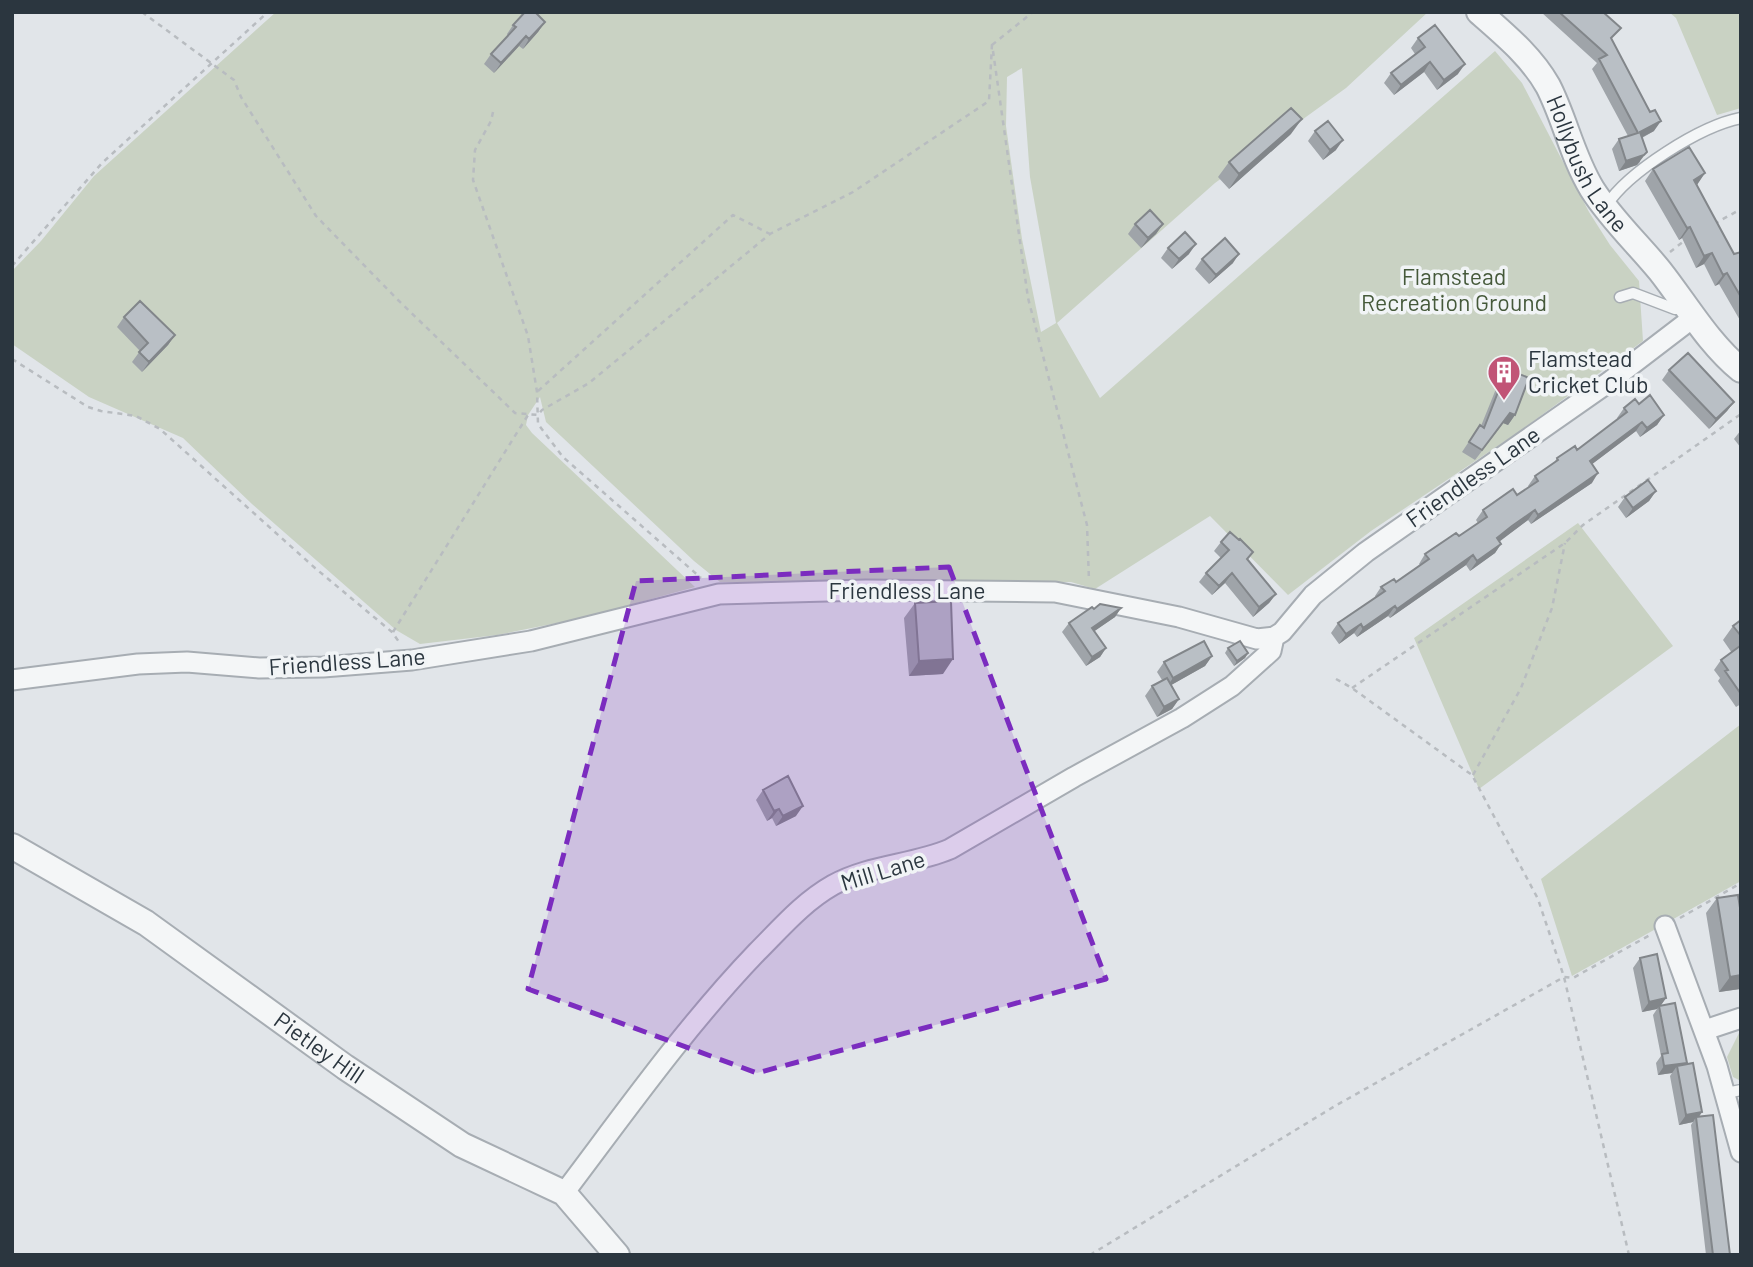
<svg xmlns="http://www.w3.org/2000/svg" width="1753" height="1267" font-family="Barlow,sans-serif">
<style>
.green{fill:#c9d2c3;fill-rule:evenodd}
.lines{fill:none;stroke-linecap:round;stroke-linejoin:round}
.service-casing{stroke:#a7adb3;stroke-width:13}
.minor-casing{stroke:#a7adb3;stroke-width:23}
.tertiary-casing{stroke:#a7adb3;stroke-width:28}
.path{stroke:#b8bcc0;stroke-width:2.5;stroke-dasharray:5 5;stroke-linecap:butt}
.service{stroke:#f4f6f7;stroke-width:10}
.minor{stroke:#f4f6f7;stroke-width:19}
.tertiary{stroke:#f4f6f7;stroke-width:24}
.wall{fill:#9fa4a9}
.shaded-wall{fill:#82868a}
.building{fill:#b9bfc5;stroke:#82868a;stroke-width:2}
.marked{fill:#7b2cbf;fill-opacity:0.2;stroke:#7b2cbf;stroke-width:5;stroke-dasharray:14 9;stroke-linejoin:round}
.labels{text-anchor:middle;stroke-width:7;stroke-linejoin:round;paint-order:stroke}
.street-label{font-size:23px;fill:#2b363f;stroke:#f1f4f6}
.park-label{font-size:23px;fill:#45593a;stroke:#f1f4f6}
.poi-label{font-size:23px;fill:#2b363f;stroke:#f1f4f6;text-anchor:start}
</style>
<rect width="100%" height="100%" fill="#e1e5e9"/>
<path class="green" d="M276 12H1428L1346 88 1215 183 1057 323 1100 398 1495 51 1522 83 1589 212 1610 245 1639 281 1643 341 1520 431 1371 531 1288 595 1210 516 1095 589 1071 582H720L694 561 546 422 540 397 528 415 526 425 532 433 695 587 582 618 497 635 420 644 396 630 252 504 183 438 89 397 12 344V271L41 241 94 176ZM1022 68 1030 177 1056 323 1041 332 1022 239 1006 126 1007 77Z
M1669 12H1741V108L1717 115 1676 18Z
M1578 523 1673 646 1479 789 1414 638Z
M1741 724V881L1572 976 1541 879Z
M1741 1029V1081L1733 1077 1727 1057Z"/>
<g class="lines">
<defs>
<path id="service" d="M1606 206C1628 172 1700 126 1741 118
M1620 297 1633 293 1675 309H1682
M1726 1093 1741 1090"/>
<path id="minor" d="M12 680 138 664 187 662 259 668 323 667 412 660 531 641 719 594 866 590 1055 592 1179 617 1257 639 1274 637 1282 632 1313 595 1366 552 1609 382 1694 317
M1665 926 1717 1066 1741 1152
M1705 1030 1741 1018
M564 1193C626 1111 686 1026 757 952 781 928 803 902 833 885 869 865 912 865 950 849L1074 777 1182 718 1232 686 1271 651 1274 637"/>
<g id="tertiary">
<path id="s1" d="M1479 12C1505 35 1531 56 1548 86 1565 119 1572 156 1592 189 1611 219 1638 244 1660 271 1686 304 1708 343 1741 370"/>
<path id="s2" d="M12 846 146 923 345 1067 462 1145 564 1193 617 1255"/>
</g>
</defs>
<use href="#service" class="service-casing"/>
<use href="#minor" class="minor-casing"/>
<use href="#tertiary" class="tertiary-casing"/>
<path class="path" d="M142 12 234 80 241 97 316 216 398 300 515 413 538 415 542 410 589 383 770 234 853 192 989 101 992 44
M992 45 1033 12
M993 51 1028 298 1087 525 1089 581
M493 112 491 121 475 150 473 180 528 336 537 392 538 424 563 457 701 578
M1714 224 1741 209
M1670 252 1684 241
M12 266 102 163 268 12
M12 359 88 407 101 411 136 416 160 429 315 568 392 632 399 642
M538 391 733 215 770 234
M393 632 528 415
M1336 679 1352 688 1472 775 1538 899 1564 977 1629 1255
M1352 688 1565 543 1583 525 1741 414
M1473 775 1521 688 1552 608 1565 543
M1680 918 1741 883
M1090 1255 1335 1106 1564 977 1573 978 1650 935"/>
<use href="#service" class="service"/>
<use href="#minor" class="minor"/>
<use href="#tertiary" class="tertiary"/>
</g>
<path class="wall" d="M1541 12H1603L1612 40 1654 131 1642 138 1640 162 1637 165 1619 171 1612 149 1619 139 1628 136 1592 69 1597 63Z
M545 22 538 32 523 49 519 46 494 73 484 64 491 54 508 36 507 34 513 25Z
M1418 38 1458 74 1437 90 1424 72 1394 95 1384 83 1391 73 1415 54 1411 48Z
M1315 131 1336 150 1323 160 1308 141Z
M1291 134 1229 189 1218 177 1229 162Z
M1653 169 1705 173 1696 185 1734 254 1741 252V322L1719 284 1715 286 1704 264 1696 268 1682 238 1679 240 1645 181Z
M1135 224H1163L1156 234 1141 248 1128 234Z
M1168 248 1189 254 1172 269 1161 258Z
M1202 259 1233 263 1209 284 1195 269Z
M124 317 175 335 168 345 142 372 132 362 140 351 117 327Z
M1507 369 1515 415 1508 425 1503 423 1475 460 1462 452 1480 425 1481 426 1500 379Z
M1669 370 1734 402 1727 411 1709 429 1662 380Z
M1639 404 1664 415 1657 425 1640 437 1636 431 1592 464V483L1531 524 1528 520 1506 536 1499 541 1501 544 1495 553 1470 571 1466 565 1390 618 1388 616 1357 637 1354 633 1339 644 1331 633 1338 623 1376 598 1375 596 1381 587 1396 582 1420 565 1419 564 1425 554 1459 536 1478 523 1476 520 1483 510 1517 495 1529 487 1528 486 1535 476 1554 463 1557 458 1577 450 1618 419 1617 418 1624 408Z
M1741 430V448L1734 439Z
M1656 491 1649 501 1626 518 1618 507 1625 497Z
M1221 542 1248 560 1276 594 1269 603 1253 617 1225 583 1212 595 1199 582 1206 573 1221 558 1214 551Z
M915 603 943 674 909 676 904 618Z
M1121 608 1115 617 1094 631 1106 648 1100 657 1086 666 1062 632 1069 623 1094 609Z
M1741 620V704L1736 707 1718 681 1720 678 1714 670 1721 660 1732 653 1723 640 1733 626Z
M1228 648 1248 653 1245 658 1234 666 1225 653Z
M1212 656 1205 666 1171 685 1179 699 1172 709 1157 717 1145 696 1152 686 1162 680 1157 672 1164 662Z
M763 790 796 816 776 826 772 818 767 821 756 800Z
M1717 898 1740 989 1719 992 1706 913Z
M1640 958 1666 998 1661 1005 1685 1065 1699 1117 1730 1255H1706L1691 1125 1693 1122 1679 1125 1670 1076 1672 1073 1658 1075 1656 1063 1661 1056 1653 1015 1657 1009 1642 1012 1633 968Z"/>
<path class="shaded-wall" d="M545 22 538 32 523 49 529 39Z
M526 36 519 46 494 73 501 63Z
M1430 62 1424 72 1394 95 1401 85Z
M1465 64 1458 74 1437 90 1444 80Z
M1302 119 1291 134 1229 189 1239 174Z
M1661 121 1654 131 1633 142 1640 132Z
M1343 140 1336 150 1323 160 1330 150Z
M1647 152 1637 165 1619 171 1626 161Z
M1705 173 1697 185 1686 192 1694 180Z
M1163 224 1156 234 1141 248 1148 238Z
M1690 227 1682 238 1679 240 1687 228Z
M1196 244 1189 254 1172 269 1179 259Z
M1712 253 1704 264 1696 268 1704 256Z
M1239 254 1233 263 1209 284 1216 275Z
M1727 273 1719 284 1715 286 1723 275Z
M175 335 168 345 142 372 149 362Z
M1734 402 1727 411 1709 429 1716 419Z
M1510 413 1515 415 1508 425 1503 423 1475 460Z
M1664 415 1657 425 1640 437 1647 428Z
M1642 422 1636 431 1583 471 1590 461Z
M1598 473 1592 483 1531 524 1538 515Z
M1656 491 1649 501 1626 518 1633 508Z
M1535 510 1528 520 1491 548 1497 538Z
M1501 544 1495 553 1470 571 1477 561Z
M1473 555 1466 565 1390 618 1397 609Z
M1232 573 1225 583 1212 595 1219 586Z
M1276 594 1269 603 1253 617 1259 607Z
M1395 606 1388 616 1357 637 1363 628Z
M1121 608 1115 617 1086 637 1092 628Z
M1361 624 1354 633 1339 644 1346 634Z
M1106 648 1100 657 1086 666 1092 657Z
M1248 653 1245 658 1234 666 1237 661Z
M1212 656 1205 666 1166 688 1173 678Z
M953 659 943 674 909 676 919 661Z
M1179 699 1172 709 1157 717 1164 707Z
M803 806 796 816 776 826 783 816Z
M779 809 772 818 767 821 774 811Z
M1741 975 1740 989 1719 992 1730 977Z
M1666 998 1659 1008V1006L1657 1009 1642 1012 1649 1002Z
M1687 1063 1680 1072 1677 1066 1672 1073 1658 1075 1664 1066Z
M1702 1112 1697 1120 1696 1117 1693 1122 1679 1125 1686 1115Z"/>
<path class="building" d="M525 12H535L545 22 529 39 526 36 501 63 491 54 516 27 513 25Z
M1559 12H1603L1621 28 1611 38 1650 112 1655 110 1661 121 1640 132 1647 152 1644 155 1626 161 1619 139 1638 133 1599 59 1607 55Z
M1435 25 1465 64 1444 80 1430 62 1401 85 1391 73 1425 47 1418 38Z
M1291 108 1302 119 1239 174 1229 162Z
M1328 121 1343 140 1330 150 1315 131Z
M1689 147 1705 173 1694 180 1734 254 1741 252V297L1727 273 1723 275 1712 253 1704 256 1690 227 1687 228 1653 169Z
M1150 210 1163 224 1148 238 1135 224Z
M1185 232 1196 244 1179 259 1168 248Z
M1225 238 1239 254 1216 275 1202 259Z
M140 301 175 335 149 362 139 352 148 343 124 317Z
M1688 353 1734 402 1716 419 1669 370Z
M1507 369 1529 378 1515 415 1510 413 1482 450 1469 442 1480 425 1484 428Z
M1650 395 1664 415 1647 428 1642 422 1590 461 1598 473 1538 515 1535 510 1512 526 1497 538 1501 544 1477 561 1473 555 1397 609 1395 606 1363 628 1361 624 1346 634 1338 623 1385 591 1381 587 1394 579 1396 582 1429 559 1425 554 1456 533 1459 536 1487 517 1483 510 1513 489 1517 495 1538 481 1535 476 1558 460 1557 458 1575 446 1577 450 1627 412 1624 408 1635 399 1639 404Z
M1648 480 1656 491 1633 508 1625 497Z
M1230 532 1239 540 1240 539 1253 552 1247 559 1276 594 1259 607 1232 573 1219 586 1206 573 1229 550 1221 542Z
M951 601 953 659 919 661 915 603Z
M1100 604 1121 608 1092 628 1106 648 1092 657 1069 623 1092 607 1094 609Z
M1741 620V636L1733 626Z
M1204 641 1212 656 1173 678 1164 662Z
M1240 641 1248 653 1237 661 1228 648Z
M1740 646 1741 647V694L1725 671 1728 670 1721 660Z
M1167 678 1179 699 1164 707 1152 686Z
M788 776 803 806 783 816 779 809 774 811 763 790Z
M1738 895 1741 914V975L1730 977 1717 898Z
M1657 954 1666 998 1649 1002 1640 958Z
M1675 1003 1687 1063 1664 1066 1662 1054 1668 1053 1659 1006Z
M1693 1063 1702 1112 1686 1115 1677 1066Z
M1713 1115 1730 1255H1713L1696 1117Z"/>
<path class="marked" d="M949 567 1106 979 757 1073 528 989 636 581Z"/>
<defs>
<symbol id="building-pin" viewBox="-11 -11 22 30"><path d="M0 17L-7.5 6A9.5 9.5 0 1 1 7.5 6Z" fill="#c15476" stroke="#f1f4f6"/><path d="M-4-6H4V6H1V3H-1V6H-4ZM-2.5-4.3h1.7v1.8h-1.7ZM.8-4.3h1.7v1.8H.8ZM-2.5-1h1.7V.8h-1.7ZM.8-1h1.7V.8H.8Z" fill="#fff"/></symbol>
</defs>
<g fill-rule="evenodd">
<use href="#building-pin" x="1485" y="353" width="38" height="52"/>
</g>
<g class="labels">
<g class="street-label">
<text dy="8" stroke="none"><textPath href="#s1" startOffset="189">Hollybush Lane</textPath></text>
<text transform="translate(1473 477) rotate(-35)" y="8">Friendless Lane</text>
<text x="907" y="599">Friendless Lane</text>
<text transform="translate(347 662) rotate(-4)" y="8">Friendless Lane</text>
<text transform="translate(883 871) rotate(-17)" y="8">Mill Lane</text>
<text dy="8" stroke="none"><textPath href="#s2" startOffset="368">Pietley Hill</textPath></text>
</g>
<g class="park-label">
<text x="1454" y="285">Flamstead<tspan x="1454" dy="26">Recreation Ground</tspan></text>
</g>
<g class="poi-label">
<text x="1528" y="367">Flamstead<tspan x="1528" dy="26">Cricket Club</tspan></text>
</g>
</g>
<rect width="1753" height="1267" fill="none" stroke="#2b363f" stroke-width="28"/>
</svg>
